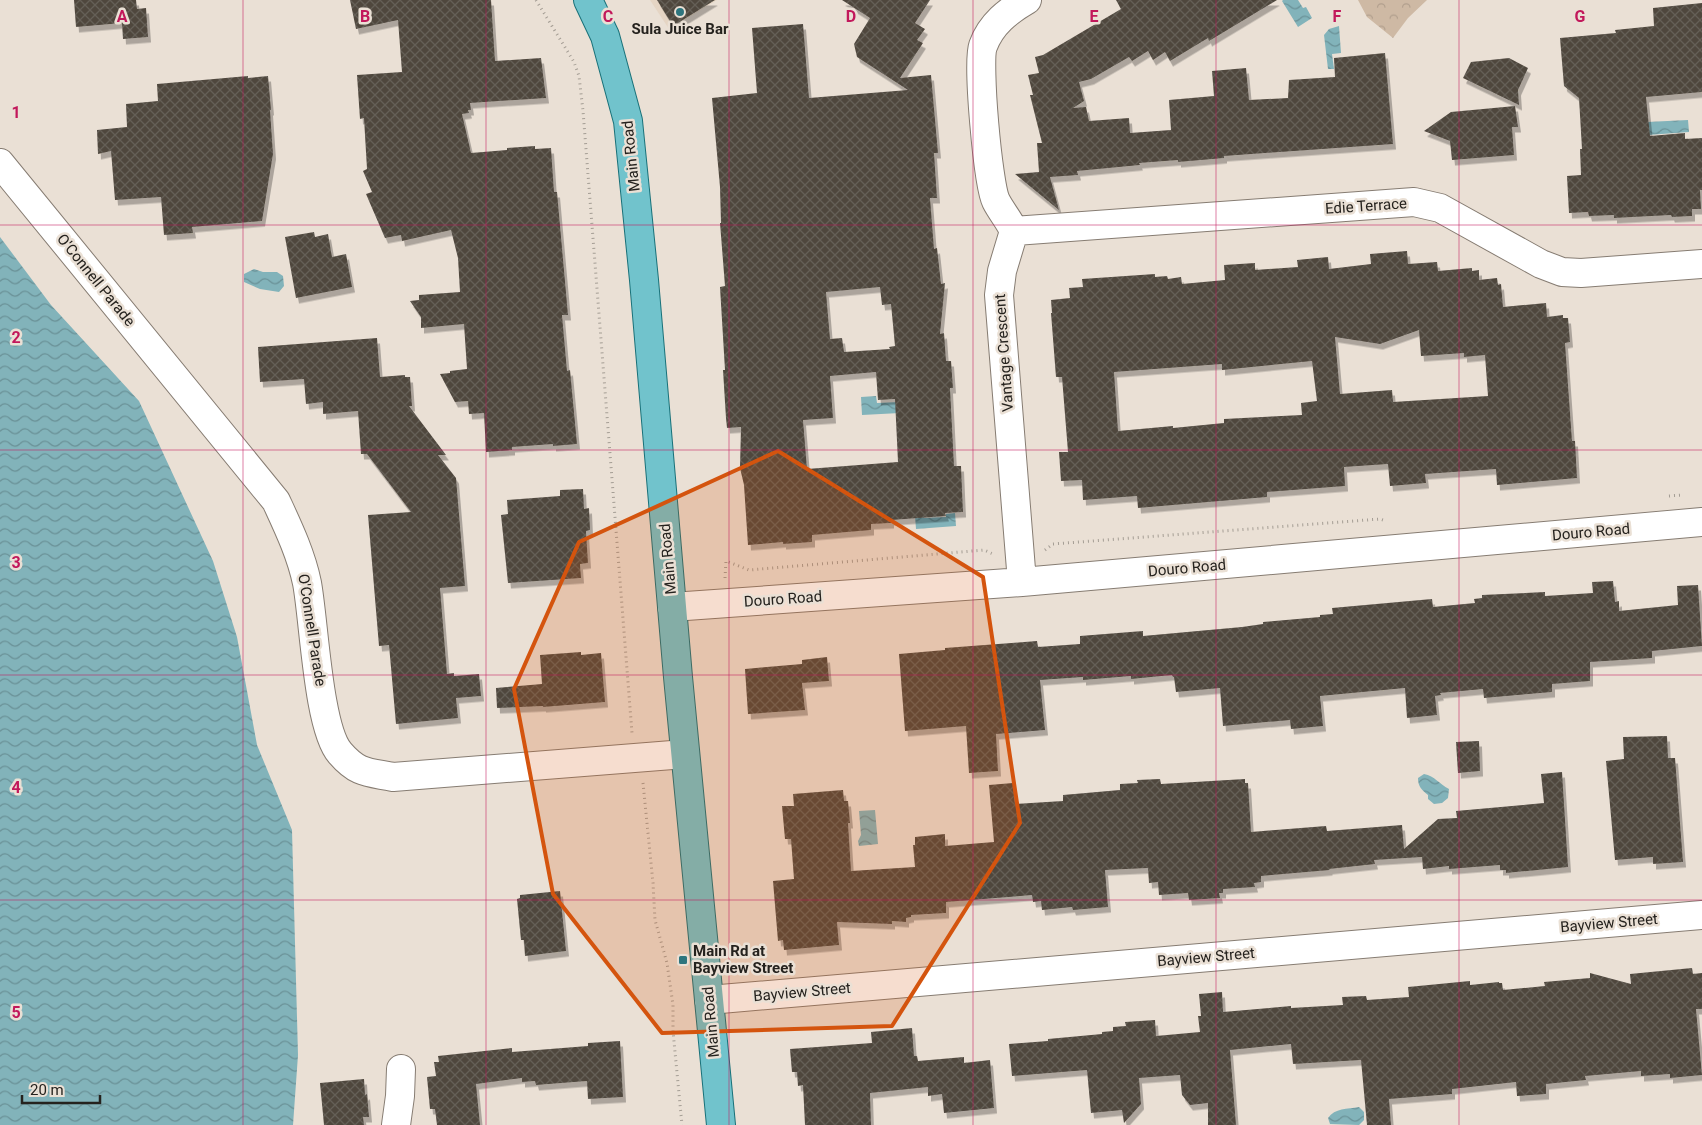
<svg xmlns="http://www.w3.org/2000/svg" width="1702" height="1125" font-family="Roboto,sans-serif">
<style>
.built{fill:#e5d5c4}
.park{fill:url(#park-crowns)}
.water{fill:url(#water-waves)}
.building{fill:url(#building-cross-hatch);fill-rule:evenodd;filter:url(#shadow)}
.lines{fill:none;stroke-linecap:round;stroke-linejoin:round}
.minor-casing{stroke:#867c72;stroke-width:30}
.major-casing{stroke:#197179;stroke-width:30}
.path{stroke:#a49d94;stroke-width:3;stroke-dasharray:1 4;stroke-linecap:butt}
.minor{stroke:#fff;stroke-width:28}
.major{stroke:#71c3cc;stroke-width:28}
.marked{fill:#d4540e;fill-opacity:0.2;stroke:#d4540e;stroke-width:4;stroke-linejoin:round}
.grid{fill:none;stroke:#c2185b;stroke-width:1;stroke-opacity:0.55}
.poi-dot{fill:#2d757e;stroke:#eae0d5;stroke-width:2}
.labels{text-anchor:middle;stroke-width:5;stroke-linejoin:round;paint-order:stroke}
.poi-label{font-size:15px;font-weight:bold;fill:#25221e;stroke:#eae0d5}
.street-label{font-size:15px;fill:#25221e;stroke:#eae0d5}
.grid-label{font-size:16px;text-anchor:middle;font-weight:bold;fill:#c2185b;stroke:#eae0d5;stroke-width:5;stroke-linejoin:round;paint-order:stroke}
</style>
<defs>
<pattern id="park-crowns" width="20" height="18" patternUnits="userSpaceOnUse" patternTransform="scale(1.25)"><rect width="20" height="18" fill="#ceb9a4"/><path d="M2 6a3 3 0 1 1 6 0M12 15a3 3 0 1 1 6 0" fill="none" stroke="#b19f8d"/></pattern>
<pattern id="water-waves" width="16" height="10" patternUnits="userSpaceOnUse" patternTransform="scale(1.25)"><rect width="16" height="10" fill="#82b3ba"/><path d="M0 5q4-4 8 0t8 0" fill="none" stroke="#6a9197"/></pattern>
<pattern id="building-cross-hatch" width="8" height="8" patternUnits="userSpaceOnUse" patternTransform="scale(1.25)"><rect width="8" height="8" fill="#4f473e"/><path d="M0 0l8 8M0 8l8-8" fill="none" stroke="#655f57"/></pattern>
<filter id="shadow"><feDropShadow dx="3" dy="5.5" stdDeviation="0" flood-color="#0004"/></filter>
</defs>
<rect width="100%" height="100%" fill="#eae0d5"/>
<path class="built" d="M650 0H717L669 29Z"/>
<path class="park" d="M1358 0H1427L1408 18 1393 38 1367 17Z"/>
<path class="water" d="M1283 0H1298L1303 8 1306 7 1312 18 1298 27 1282 1Z
M1339 26 1341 53 1332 54 1334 69H1328L1324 35 1329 29Z
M1688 120 1689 132 1648 135 1647 122Z
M0 237 51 305 139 401 213 561 237 637 257 745 292 830 298 1055 293 1125H0Z
M254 269 263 272H277L283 276 284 286 279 292 260 289 244 282V274Z
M876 396 877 403 899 402 900 413 862 415 861 397Z
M955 513 956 526 916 529 915 516 923 515 924 518 946 517V514Z
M1424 774C1435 776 1439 784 1449 789L1448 798 1442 803 1434 804 1428 799V795C1422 790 1418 787 1418 778Z
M875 810 878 844 859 846 858 841 861 835 859 811Z
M1359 1107 1364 1112V1120L1359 1125 1330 1124 1328 1118C1335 1108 1347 1109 1359 1107Z"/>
<path class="building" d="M74 0H136L137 9 146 8 148 37 123 39 122 23 76 27Z
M350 0H491L495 61 541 58 546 98 470 103 471 110H468L469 113 462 114 471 153 507 150V148L535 146V149L551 148 554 192H557L568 315H562L567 371 570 370 577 444 553 446V444L512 447V450L486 452 484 413 469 414 468 401 455 402 440 374 450 373V371L467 369 464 324 421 328V317L410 301 419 300V295L460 292 458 258 451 230 402 241 401 235 385 238 366 194 372 192 363 171 367 169 364 118 360 119 357 75 402 72 398 20 356 29Z
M657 0H715L673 26Z
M842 0H930L915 23 925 29 917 40 923 43 900 78 931 75 938 153H934L937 198H930L934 249 937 248 941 284 945 283 940 334 944 333 946 361H951L953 388H950L954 466H961L963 512 945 513 946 516 891 520V523L871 524V530L812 535V542L783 544V542L748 545 744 485 740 468 741 427 727 428 726 418 723 370H725L720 287 725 286 720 223H721L720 187 712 98 757 93 752 28 803 24 809 98 908 90 857 57 854 44 870 18ZM880 287 882 305 891 304 895 346 889 347 890 349 844 352 842 338 830 339 826 292ZM876 372 878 400 895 399 898 462 807 469 803 420 833 418 830 376Z
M1116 0H1277L1209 41 1208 38 1170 61 1165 52 1153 60 1148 51 1132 61 1129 57 1091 79 1079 82 1084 101 1073 108 1086 107 1089 121 1129 118 1130 133 1171 130 1169 100 1214 96 1212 71 1246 68 1249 100 1288 98 1289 80 1335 77 1334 58 1385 53 1393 144 1224 156V158L1178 162V160L1139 163 1140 165 1077 171 1078 175 1050 177 1059 210 1015 174 1039 172 1037 143H1042L1030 95H1033L1028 75 1039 73 1035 57 1043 55 1121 9Z
M1702 3V92L1646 97 1650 136 1685 133V139L1702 138V190H1700L1701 209H1692V216L1672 217 1671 215 1614 218V215L1589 216 1588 212 1569 213 1567 176 1581 175 1580 149H1582L1579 98 1564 86 1560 38 1616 33 1615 30 1654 26 1653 8Z
M1509 58 1528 68 1518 90 1519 105 1463 78 1471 62Z
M248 76V78L268 76 271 110H270L273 154 262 221 192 227 193 233 164 235 161 197 115 200 111 151 98 154 97 130 127 127 126 104 158 101 157 84Z
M1515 106 1518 127H1512L1514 155 1452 160 1450 141 1424 131 1451 112Z
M314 232 315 237 328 234 332 257 346 254 352 287 296 298 285 237Z
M1407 251 1408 264 1437 262 1438 271 1472 268V271L1479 270V280L1497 278 1498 285 1501 284 1503 307 1546 303 1547 317 1563 315V318H1568L1570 342 1565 343 1572 441H1575L1577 478 1497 485 1496 469 1425 474 1426 483 1390 486 1388 464 1344 467 1345 486 1267 492V497L1138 508 1137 496 1083 500 1082 480 1061 481 1059 452H1068L1062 377H1056L1051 313H1052L1051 300 1070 298 1069 288 1083 287 1082 279 1155 274V277L1167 276 1168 279 1181 277 1182 284 1225 280 1224 265 1255 263V270L1298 267 1297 260 1328 257 1329 269 1371 264 1370 254ZM1419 330 1421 356 1464 353V357L1485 355 1488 396 1393 402 1392 390 1340 394 1335 337 1380 344ZM1312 361 1317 401 1301 403 1302 415 1224 419V423L1173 428V426L1118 431 1114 372 1222 364V370Z
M377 338 380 377 405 375V377H410L412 406H409L446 455H438L456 478 465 586 440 588 447 674 454 673V676L479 674 481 696 456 698 458 718 396 724 389 645 379 646 368 515 411 512 367 454H361L358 411 323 414V402L306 404 304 379 260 382 258 347Z
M583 489 584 509 589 508 590 530 586 531 588 563 580 564 581 578 508 583 501 515 508 514 507 500 560 496V490Z
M1613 581 1615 602 1619 601V611L1678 605 1677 586 1698 585 1702 646 1652 651V658L1590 662V681L1552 684V692L1484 698 1483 689 1440 693 1441 695 1435 696 1437 715 1407 718 1405 688 1320 696 1323 726 1291 729 1290 720 1223 726 1220 688 1176 692 1174 677H1173L1172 675 1131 679V676L1083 680V677L1040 680 1045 730 996 734 998 771 969 773 966 726 905 731 899 654 945 650V648L1037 641 1038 647 1080 644V636L1143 631V636L1242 627 1263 624V622L1320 617V615L1333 614 1332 608 1432 599 1433 607 1475 603 1474 599 1482 598V595L1545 592V596L1593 593 1592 582Z
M581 652V655L601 653 605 702 543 707V706L497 708 496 688 542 684 540 655Z
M827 657 829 681 802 683 805 710 748 714 745 669 802 664V660Z
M1667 736 1668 758H1675L1683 862 1653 864V857L1615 860 1606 761 1624 759 1623 737Z
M1479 741 1480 771 1458 773 1456 742Z
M1562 772 1568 867 1506 873V870H1500V865L1449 869V866L1423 869 1422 857 1374 860 1375 864 1329 869 1330 870 1261 876V882L1254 883 1255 887 1223 889V893H1219L1220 898 1189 900 1188 893 1159 895 1158 882 1149 883 1148 868 1105 870 1108 907 1073 910 1072 907 1042 910 1041 901 1033 902 1032 895 946 902V913L911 915V917L906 918V922L892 921V924L837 922 839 945 784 950 783 940 778 941 773 881 794 879 791 839H785L782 806H794L793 794 843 790 844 801H848L850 823H848L851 871 915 867 913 845H915V837L945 834V846L994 842 989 785 1013 783 1015 804 1063 801V795L1120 790V784L1138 783 1137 780 1160 779 1161 784 1245 779V783H1248L1251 832 1326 826 1327 831 1402 825 1404 849 1438 819 1457 818 1456 811 1544 803 1541 774Z
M560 891 566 951 525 956 524 940H521L517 899 520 898V895Z
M1692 968 1693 974 1702 973V1009H1696L1702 1075 1670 1078V1074L1641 1076V1071L1585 1076 1586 1080 1546 1084V1094L1517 1096 1516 1082 1452 1089V1094L1389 1099 1391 1125H1367L1361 1060 1293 1064 1291 1044 1230 1050 1236 1125H1208V1103L1190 1105 1182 1095 1180 1075 1139 1078 1141 1104 1124 1123 1122 1110 1091 1113 1087 1070 1012 1076 1009 1044 1048 1041V1039L1102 1034V1032L1113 1031V1027L1126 1026 1125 1022 1155 1020 1156 1036 1200 1032 1198 1016H1201L1199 994 1222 992 1223 1012 1291 1006V1008L1343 1005 1342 997 1366 996 1367 1000 1409 997 1408 987 1470 981V985L1499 982V983H1502L1503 990 1545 986 1544 982 1590 978V973L1631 984 1630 974Z
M912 1028 914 1056H917L918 1061 964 1057V1063L990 1060 994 1108 944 1113 942 1094 928 1096V1087L870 1093 871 1125H805L803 1085 798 1086 797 1072H792L790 1049 872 1043 871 1032Z
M620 1041 623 1097 588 1099 587 1081 536 1085 535 1081 522 1082V1078L476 1084 480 1125H437L435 1109H430L427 1077 436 1076 434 1062H439L438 1056 512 1048V1052L588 1046V1043Z
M364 1079 365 1095 367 1094 369 1117H363L364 1125H324L320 1083Z"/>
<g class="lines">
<defs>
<path id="minor" d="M0 163 276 501C288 527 301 554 307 583 314 620 318 728 340 753 358 774 368 772 393 777L685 754
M1014 231 1414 202 1440 208 1541 264 1562 272 1581 273 1702 264
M1022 582 999 295 1002 271 1014 231C1009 220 1001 211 996 201 988 185 977 62 983 46 991 24 1008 11 1027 0
M672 607 1022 582 1702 522
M709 1000 1702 915
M396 1125 400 1096 401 1069"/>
<path id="major" d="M588 0 605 36 628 121 644 280 678 677 721 1125"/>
</defs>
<use href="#minor" class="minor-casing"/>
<use href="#major" class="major-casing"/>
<path class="path" d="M536 0 574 62 579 76 583 111 632 733
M1669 496 1682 495
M1045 550 1053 544 1380 519 1386 521
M725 578 726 561 749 570 984 550 993 554
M643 783 653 883 655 920 667 963 673 1005V1031L682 1125"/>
<use href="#minor" class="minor"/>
<use href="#major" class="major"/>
</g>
<path class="marked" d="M778 451 983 577 1020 823 892 1026 662 1033 553 894 514 689 579 542Z"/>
<path class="grid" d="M243 0V1125M486 0V1125M729 0V1125M973 0V1125M1216 0V1125M1459 0V1125M0 225H1702M0 450H1702M0 675H1702M0 900H1702"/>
<g class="poi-dot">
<circle cx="680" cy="12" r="5"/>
<rect x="678" y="955" width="10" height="10" rx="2.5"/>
</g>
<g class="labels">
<g class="poi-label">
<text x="680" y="34">Sula Juice Bar</text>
<text x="693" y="956" text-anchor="start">Main Rd at<tspan x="693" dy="17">Bayview Street</tspan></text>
</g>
<g class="street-label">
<text transform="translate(631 156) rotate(-96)" y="5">Main Road</text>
<text transform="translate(1366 206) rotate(-4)" y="5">Edie Terrace</text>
<text transform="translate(96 280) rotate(51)" y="5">O'Connell Parade</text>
<text transform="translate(1004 353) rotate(-94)" y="5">Vantage Crescent</text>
<text transform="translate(1591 532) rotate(-5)" y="5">Douro Road</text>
<text transform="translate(668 559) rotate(-95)" y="5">Main Road</text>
<text transform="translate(1187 568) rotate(-5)" y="5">Douro Road</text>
<text transform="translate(783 599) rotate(-4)" y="5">Douro Road</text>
<text transform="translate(312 630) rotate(81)" y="5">O'Connell Parade</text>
<text transform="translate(1609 923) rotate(-5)" y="5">Bayview Street</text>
<text transform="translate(1206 957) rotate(-5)" y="5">Bayview Street</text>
<text transform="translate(802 992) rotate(-5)" y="5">Bayview Street</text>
<text transform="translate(711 1022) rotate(-95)" y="5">Main Road</text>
</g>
</g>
<g class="grid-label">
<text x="122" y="22">A</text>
<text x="365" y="22">B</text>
<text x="608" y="22">C</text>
<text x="851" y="22">D</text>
<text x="1094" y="22">E</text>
<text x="1337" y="22">F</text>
<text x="1580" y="22">G</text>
<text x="16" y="118">1</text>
<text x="16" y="343">2</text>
<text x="16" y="568">3</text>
<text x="16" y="793">4</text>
<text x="16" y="1018">5</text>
</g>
<path d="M22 1095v8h78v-8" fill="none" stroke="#25221e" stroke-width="2.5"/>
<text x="30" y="1095" font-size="15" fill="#25221e" stroke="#eae0d5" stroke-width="4" paint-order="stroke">20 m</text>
</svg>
